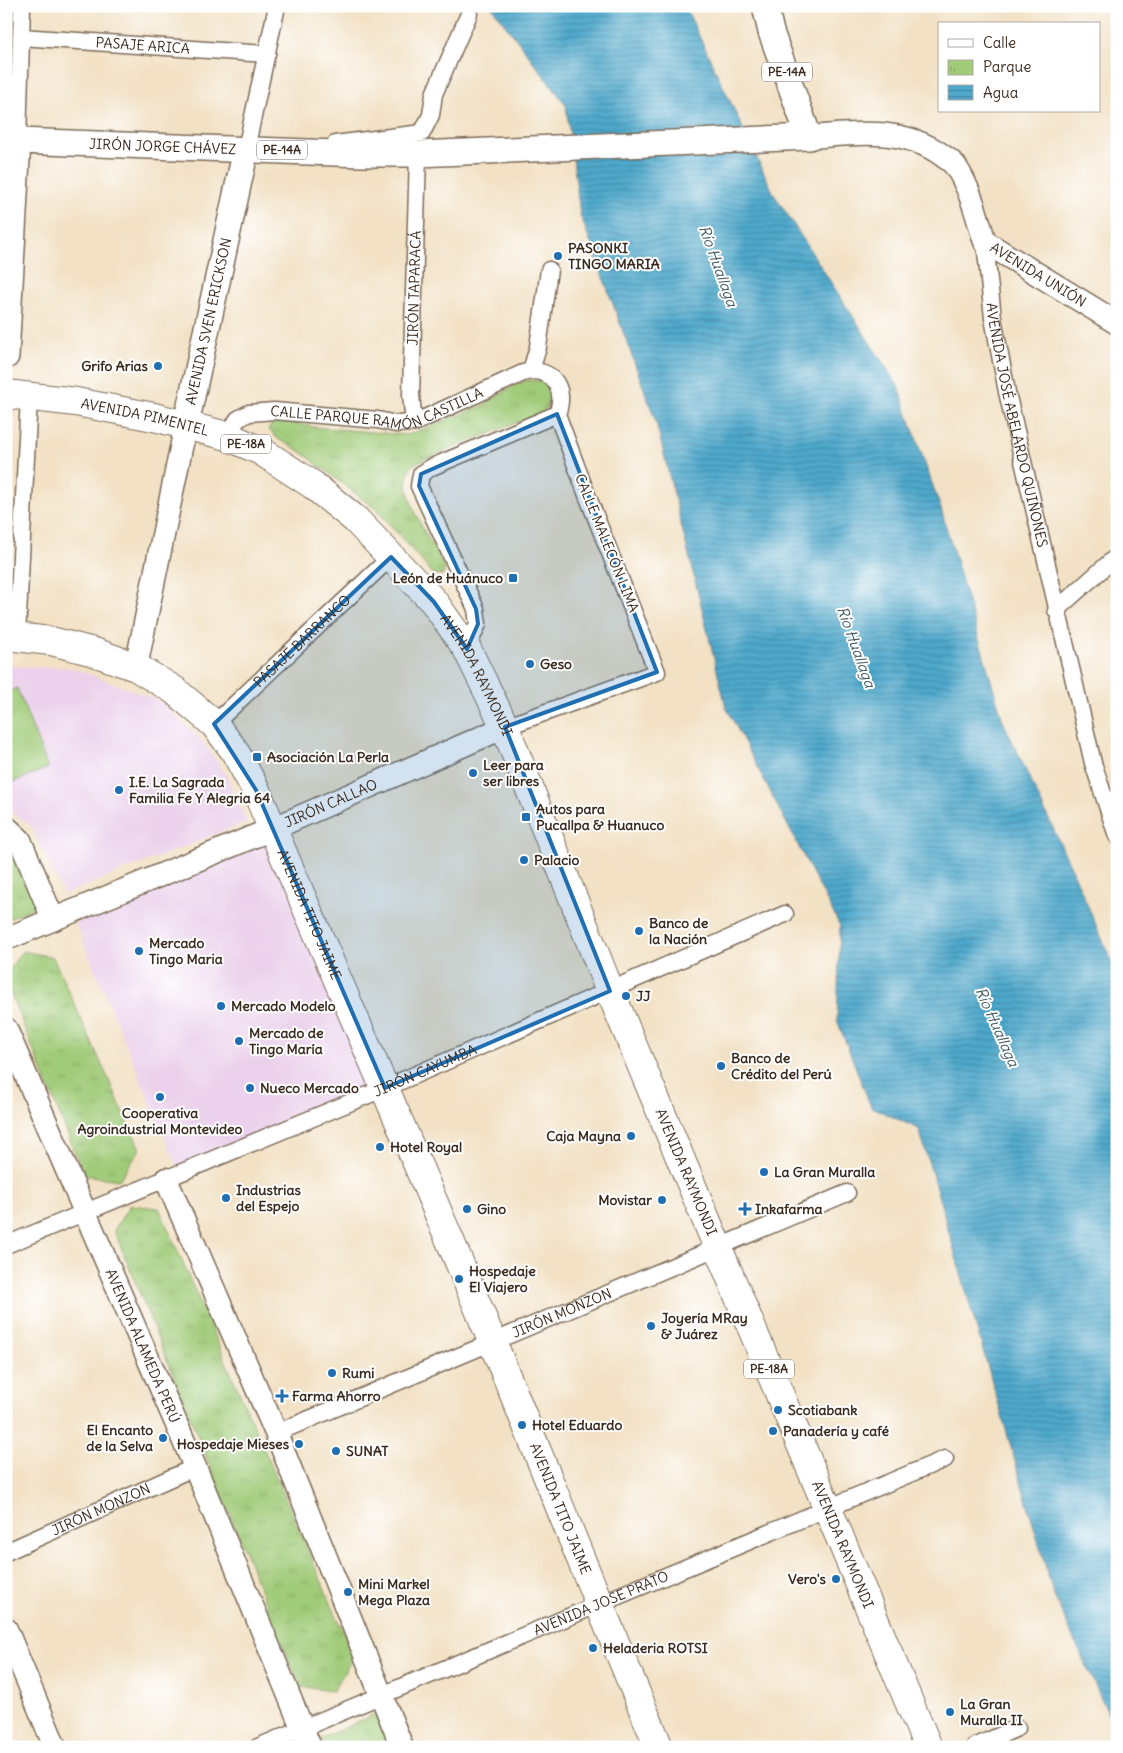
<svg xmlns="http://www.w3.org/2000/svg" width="1123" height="1753" font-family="Delius,sans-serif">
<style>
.built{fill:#ebd1eb}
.park{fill:url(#park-tufts);stroke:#6e7a4b}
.pitch{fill:#a0cb78;stroke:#6e7a4b}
.water{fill:url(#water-rules);stroke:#446975}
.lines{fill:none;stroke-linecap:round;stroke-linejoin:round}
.street-casing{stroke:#7b6a58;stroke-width:19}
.secondary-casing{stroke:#7b6a58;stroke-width:25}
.primary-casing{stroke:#7b6a58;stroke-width:28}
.highway-casing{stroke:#7b6a58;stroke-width:30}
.street{stroke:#fff;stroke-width:16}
.secondary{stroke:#fff;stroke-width:22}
.primary{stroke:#fff;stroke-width:25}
.highway{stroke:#fff;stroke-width:28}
.marked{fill:#1f6fb2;fill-opacity:0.2;stroke:#1f6fb2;stroke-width:4;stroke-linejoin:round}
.poi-dot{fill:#1f6fb2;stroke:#fff;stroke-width:2}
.labels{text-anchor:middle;stroke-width:4;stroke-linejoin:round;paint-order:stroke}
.shield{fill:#fff;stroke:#766a62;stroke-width:1}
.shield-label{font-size:12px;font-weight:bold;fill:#3b2a1e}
.street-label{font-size:14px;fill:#3b2a1e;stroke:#fff}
.poi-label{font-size:14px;font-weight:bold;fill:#3b2a1e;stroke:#fff;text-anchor:start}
.water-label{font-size:15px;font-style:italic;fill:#435c64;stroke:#fff}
</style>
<defs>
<pattern id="park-tufts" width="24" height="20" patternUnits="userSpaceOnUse" patternTransform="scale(1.25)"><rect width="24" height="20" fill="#a0cb78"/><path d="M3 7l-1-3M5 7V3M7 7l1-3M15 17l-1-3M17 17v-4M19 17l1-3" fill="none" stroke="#8bae67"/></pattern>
<pattern id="water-rules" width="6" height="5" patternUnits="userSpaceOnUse" patternTransform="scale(1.25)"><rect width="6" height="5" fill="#4ea8cc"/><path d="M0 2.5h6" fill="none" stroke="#4289a5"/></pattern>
</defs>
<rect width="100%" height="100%" fill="#fff"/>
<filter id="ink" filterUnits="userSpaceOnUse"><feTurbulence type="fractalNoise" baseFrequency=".02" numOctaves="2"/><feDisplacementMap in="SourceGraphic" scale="10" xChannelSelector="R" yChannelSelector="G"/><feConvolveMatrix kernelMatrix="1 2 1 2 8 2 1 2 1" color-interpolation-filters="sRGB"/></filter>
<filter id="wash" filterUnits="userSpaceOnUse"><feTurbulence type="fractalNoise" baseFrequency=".0096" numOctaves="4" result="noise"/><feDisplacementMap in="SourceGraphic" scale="20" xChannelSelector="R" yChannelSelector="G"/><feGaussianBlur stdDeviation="1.12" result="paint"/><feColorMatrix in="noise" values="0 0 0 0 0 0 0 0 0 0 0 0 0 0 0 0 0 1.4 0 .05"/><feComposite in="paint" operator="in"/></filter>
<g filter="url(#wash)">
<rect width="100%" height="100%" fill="#f2e1c4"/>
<path class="built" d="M6 666 73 668 160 701 201 740 224 771 247 822 64 894 31 826 6 808Z
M268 838 371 1083 178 1169 75 922Z"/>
<path class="park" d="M529 380 540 381 551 387 552 395 544 412 420 461C384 477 434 545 445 568L443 575 433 574 378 511 300 451 278 439 268 429 276 420 314 427 407 435 480 407 516 384Z
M6 841 16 854 39 905 6 920Z
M22 951 53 957 140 1149 119 1180 84 1175 6 982V975Z
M130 1205 159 1208 354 1656 333 1691 300 1687 114 1230Z
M375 1714 389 1747H324L320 1739Z"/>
<path class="pitch" d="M17 688 48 768 6 785V693Z"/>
<path class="water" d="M491 6H685L774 194 898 386 941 509 1003 721 1073 871 1117 974V1733L1054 1596 919 1129 871 1107 837 1020 840 926 726 707 656 422 580 214 566 105Z"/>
</g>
<g filter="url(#ink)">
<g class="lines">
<defs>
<g id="street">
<path id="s1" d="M21 37 267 54"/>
<path d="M18 141 22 6"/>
<path d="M335 144 422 133 431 115 434 94 469 14"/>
<path d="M246 149 277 6"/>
<path id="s2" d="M985 242 993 318 1007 392 1093 763 1117 836"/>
<path d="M531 371 538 347 549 270"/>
<path id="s3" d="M414 423 411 395 418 154"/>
<path id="s4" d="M227 436 238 419 249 413 274 411 378 420 396 424 414 423 523 373C552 365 567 389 557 414L432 467 421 474 419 486 476 609 478 624 467 649"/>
<path d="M1056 610 1117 556"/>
<path d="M17 637 29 397"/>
<path id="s5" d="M214 724 391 557"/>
<path d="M505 727 657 672 587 495 557 414"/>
<path id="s6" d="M6 1245 385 1088 785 914"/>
<path id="s7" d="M276 1433 847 1193"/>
<path id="s8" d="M6 1552 195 1467"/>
<path id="s9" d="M258 1747 945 1459"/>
<path d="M974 1747 1017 1728"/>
</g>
<g id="secondary">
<path id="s10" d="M809 137C856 134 901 126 942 155 947 159 953 162 956 167 971 190 977 217 985 242L1117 323"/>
<path d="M136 667 186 424"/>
<path d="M6 827 20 840 53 919"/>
<path id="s11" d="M6 939 272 829 505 727"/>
<path id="s12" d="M6 1029 195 1467 310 1747"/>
<path d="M166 1179 276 1433 402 1747"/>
<path d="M6 1629 55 1747"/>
</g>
<g id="primary">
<path id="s13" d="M6 356 18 141 362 154H418L809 137 771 32 765 6"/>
<path id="s14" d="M186 424 246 149"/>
</g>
<g id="highway">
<path id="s15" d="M6 394 76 402 154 417 227 436 261 451 313 485 356 520 434 602 467 649 505 727 610 991 928 1747"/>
<path id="s16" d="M6 636 51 641 94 652 136 667 174 690 214 724 234 750 256 790C334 974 416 1156 492 1341 548 1476 601 1612 659 1747"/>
</g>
</defs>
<use href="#street" class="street-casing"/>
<use href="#secondary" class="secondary-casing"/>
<use href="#primary" class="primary-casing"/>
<use href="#highway" class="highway-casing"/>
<use href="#street" class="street"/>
<use href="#secondary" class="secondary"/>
<use href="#primary" class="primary"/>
<use href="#highway" class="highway"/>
</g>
</g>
<path class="marked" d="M557 414 657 672 505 727 610 991 385 1088 256 790 214 724 391 557 434 602 467 649 478 624 476 609 419 486 421 474Z"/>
<g class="poi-dot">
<circle cx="558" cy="256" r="5"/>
<circle cx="158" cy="366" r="5"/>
<rect x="508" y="573" width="10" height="10" rx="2.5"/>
<circle cx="530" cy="664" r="5"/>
<rect x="252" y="752" width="10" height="10" rx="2.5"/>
<circle cx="473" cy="773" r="5"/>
<circle cx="119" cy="790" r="5"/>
<rect x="521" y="812" width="10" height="10" rx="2.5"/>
<circle cx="524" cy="860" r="5"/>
<circle cx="639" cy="931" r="5"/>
<circle cx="139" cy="951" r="5"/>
<circle cx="626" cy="996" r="5"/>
<circle cx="221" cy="1006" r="5"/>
<circle cx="239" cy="1041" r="5"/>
<circle cx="721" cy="1066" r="5"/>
<circle cx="250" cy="1088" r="5"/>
<circle cx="160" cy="1097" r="5"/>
<circle cx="631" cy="1136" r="5"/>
<circle cx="380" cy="1147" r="5"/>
<circle cx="764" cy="1172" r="5"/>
<circle cx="226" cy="1198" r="5"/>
<circle cx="662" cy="1200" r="5"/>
<circle cx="467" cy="1209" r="5"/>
<path d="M742.5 1201.5h5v5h5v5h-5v5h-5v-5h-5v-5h5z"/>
<circle cx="459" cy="1279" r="5"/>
<circle cx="651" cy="1326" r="5"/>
<circle cx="332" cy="1373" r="5"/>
<path d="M279.5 1388.5h5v5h5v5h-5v5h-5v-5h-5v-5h5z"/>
<circle cx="778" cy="1410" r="5"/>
<circle cx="522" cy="1425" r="5"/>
<circle cx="773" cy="1431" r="5"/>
<circle cx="163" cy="1438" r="5"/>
<circle cx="299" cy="1444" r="5"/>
<circle cx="336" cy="1451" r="5"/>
<circle cx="836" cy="1579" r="5"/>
<circle cx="348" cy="1592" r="5"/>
<circle cx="593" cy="1648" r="5"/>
<circle cx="950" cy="1712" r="5"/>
</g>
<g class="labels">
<g class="shield">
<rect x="762" y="62.5" width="50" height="19" rx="4"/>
<rect x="257" y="140.5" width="50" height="19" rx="4"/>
<rect x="221" y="434.5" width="50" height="19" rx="4"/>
<rect x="744" y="1359.5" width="50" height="19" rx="4"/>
</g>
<g class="shield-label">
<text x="787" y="76">PE-14A</text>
<text x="282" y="154">PE-14A</text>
<text x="246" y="448">PE-18A</text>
<text x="769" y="1373">PE-18A</text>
</g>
<g class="street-label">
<text dy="5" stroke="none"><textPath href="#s1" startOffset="122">PASAJE ARICA</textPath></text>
<text dy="5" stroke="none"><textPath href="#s13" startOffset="360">JIRÓN JORGE CHÁVEZ</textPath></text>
<text dy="5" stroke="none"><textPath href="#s10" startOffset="299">AVENIDA UNIÓN</textPath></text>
<text dy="5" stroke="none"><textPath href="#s3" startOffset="135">JIRÓN TAPARACÁ</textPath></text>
<text dy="5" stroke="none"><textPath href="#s14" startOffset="105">AVENIDA SVEN ERICKSON</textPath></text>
<text dy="5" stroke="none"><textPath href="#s4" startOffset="164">CALLE PARQUE RAMÓN CASTILLA</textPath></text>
<text dy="5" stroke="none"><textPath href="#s15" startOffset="141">AVENIDA PIMENTEL</textPath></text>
<text dy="5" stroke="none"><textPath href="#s2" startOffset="186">AVENIDA JOSÉ ABELARDO QUIÑONES</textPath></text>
<text transform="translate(607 543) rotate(68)" y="5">CALLE MALECÓN LIMA</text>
<text dy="5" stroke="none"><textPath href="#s5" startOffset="121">PASAJE BARRANCO</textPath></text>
<text dy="5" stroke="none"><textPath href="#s15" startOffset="578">AVENIDA RAYMONDI</textPath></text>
<text dy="5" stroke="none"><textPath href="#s11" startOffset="352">JIRÓN CALLAO</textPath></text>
<text dy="5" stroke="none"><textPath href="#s16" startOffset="445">AVENIDA TITO JAIME</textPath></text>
<text dy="5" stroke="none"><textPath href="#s6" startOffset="454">JIRÓN CAYUMBA</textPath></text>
<text dy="5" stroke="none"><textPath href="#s15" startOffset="1118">AVENIDA RAYMONDI</textPath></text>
<text dy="5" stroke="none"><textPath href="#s7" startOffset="310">JIRÓN MONZON</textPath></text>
<text dy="5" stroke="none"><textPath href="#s12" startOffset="345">AVENIDA ALAMEDA PERÚ</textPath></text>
<text dy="5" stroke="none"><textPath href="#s16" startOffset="1090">AVENIDA TITO JAIME</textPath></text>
<text dy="5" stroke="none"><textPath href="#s8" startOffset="104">JIRÓN MONZON</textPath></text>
<text dy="5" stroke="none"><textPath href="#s15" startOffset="1522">AVENIDA RAYMONDI</textPath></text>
<text dy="5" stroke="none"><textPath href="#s9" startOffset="372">AVENIDA JOSE PRATO</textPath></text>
</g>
<g class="poi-label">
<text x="568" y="253">PASONKI<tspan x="568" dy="16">TINGO MARIA</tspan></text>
<text x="148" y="371" text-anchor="end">Grifo Arias</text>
<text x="503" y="583" text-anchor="end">León de Huánuco</text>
<text x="540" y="669">Geso</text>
<text x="267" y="762">Asociación La Perla</text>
<text x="483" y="770">Leer para<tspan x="483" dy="16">ser libres</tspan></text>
<text x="129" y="787">I.E. La Sagrada<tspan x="129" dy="16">Familia Fe Y Alegria 64</tspan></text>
<text x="536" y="814">Autos para<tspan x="536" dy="16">Pucallpa &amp; Huanuco</tspan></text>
<text x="534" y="865">Palacio</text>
<text x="649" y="928">Banco de<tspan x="649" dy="16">la Nación</tspan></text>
<text x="149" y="948">Mercado<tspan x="149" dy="16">Tingo Maria</tspan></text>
<text x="636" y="1001">JJ</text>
<text x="231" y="1011">Mercado Modelo</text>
<text x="249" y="1038">Mercado de<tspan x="249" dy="16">Tingo María</tspan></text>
<text x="731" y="1063">Banco de<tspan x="731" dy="16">Crédito del Perú</tspan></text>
<text x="260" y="1093">Nueco Mercado</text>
<text x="160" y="1118" text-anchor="middle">Cooperativa<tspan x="160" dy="16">Agroindustrial Montevideo</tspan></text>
<text x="621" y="1141" text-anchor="end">Caja Mayna</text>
<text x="390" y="1152">Hotel Royal</text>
<text x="774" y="1177">La Gran Muralla</text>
<text x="236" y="1195">Industrias<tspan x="236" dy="16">del Espejo</tspan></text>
<text x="652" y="1205" text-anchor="end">Movistar</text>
<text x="477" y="1214">Gino</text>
<text x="755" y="1214">Inkafarma</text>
<text x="469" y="1276">Hospedaje<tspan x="469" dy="16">El Viajero</tspan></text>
<text x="661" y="1323">Joyería MRay<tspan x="661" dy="16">&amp; Juárez</tspan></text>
<text x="342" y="1378">Rumi</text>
<text x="292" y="1401">Farma Ahorro</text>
<text x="788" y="1415">Scotiabank</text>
<text x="532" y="1430">Hotel Eduardo</text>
<text x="153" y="1435" text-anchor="end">El Encanto<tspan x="153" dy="16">de la Selva</tspan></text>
<text x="783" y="1436">Panadería y café</text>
<text x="289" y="1449" text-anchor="end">Hospedaje Mieses</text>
<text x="346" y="1456">SUNAT</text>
<text x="826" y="1584" text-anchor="end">Vero's</text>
<text x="358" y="1589">Mini Markel<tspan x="358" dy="16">Mega Plaza</tspan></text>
<text x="603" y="1653">Heladeria ROTSI</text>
<text x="960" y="1709">La Gran<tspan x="960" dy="16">Muralla II</tspan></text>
</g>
<g class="water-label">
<text transform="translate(718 266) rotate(70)" y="5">Río Huallaga</text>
<text transform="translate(856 647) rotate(70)" y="5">Río Huallaga</text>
<text transform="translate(997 1027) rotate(66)" y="5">Río Huallaga</text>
</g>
</g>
<rect width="1123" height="1753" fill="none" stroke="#fff" stroke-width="25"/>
<rect x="938" y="22" width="162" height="90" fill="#ffffff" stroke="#b1aaa5"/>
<rect x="948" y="39" width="25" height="8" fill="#ffffff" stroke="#b1aaa5"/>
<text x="983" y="48" font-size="15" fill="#3b2a1e">Calle</text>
<rect x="948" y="60" width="25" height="15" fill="url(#park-tufts)" stroke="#b1aaa5"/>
<text x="983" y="72" font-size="15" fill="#3b2a1e">Parque</text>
<rect x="948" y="85" width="25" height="15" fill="url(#water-rules)" stroke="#b1aaa5"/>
<text x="983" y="98" font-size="15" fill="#3b2a1e">Agua</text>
</svg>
